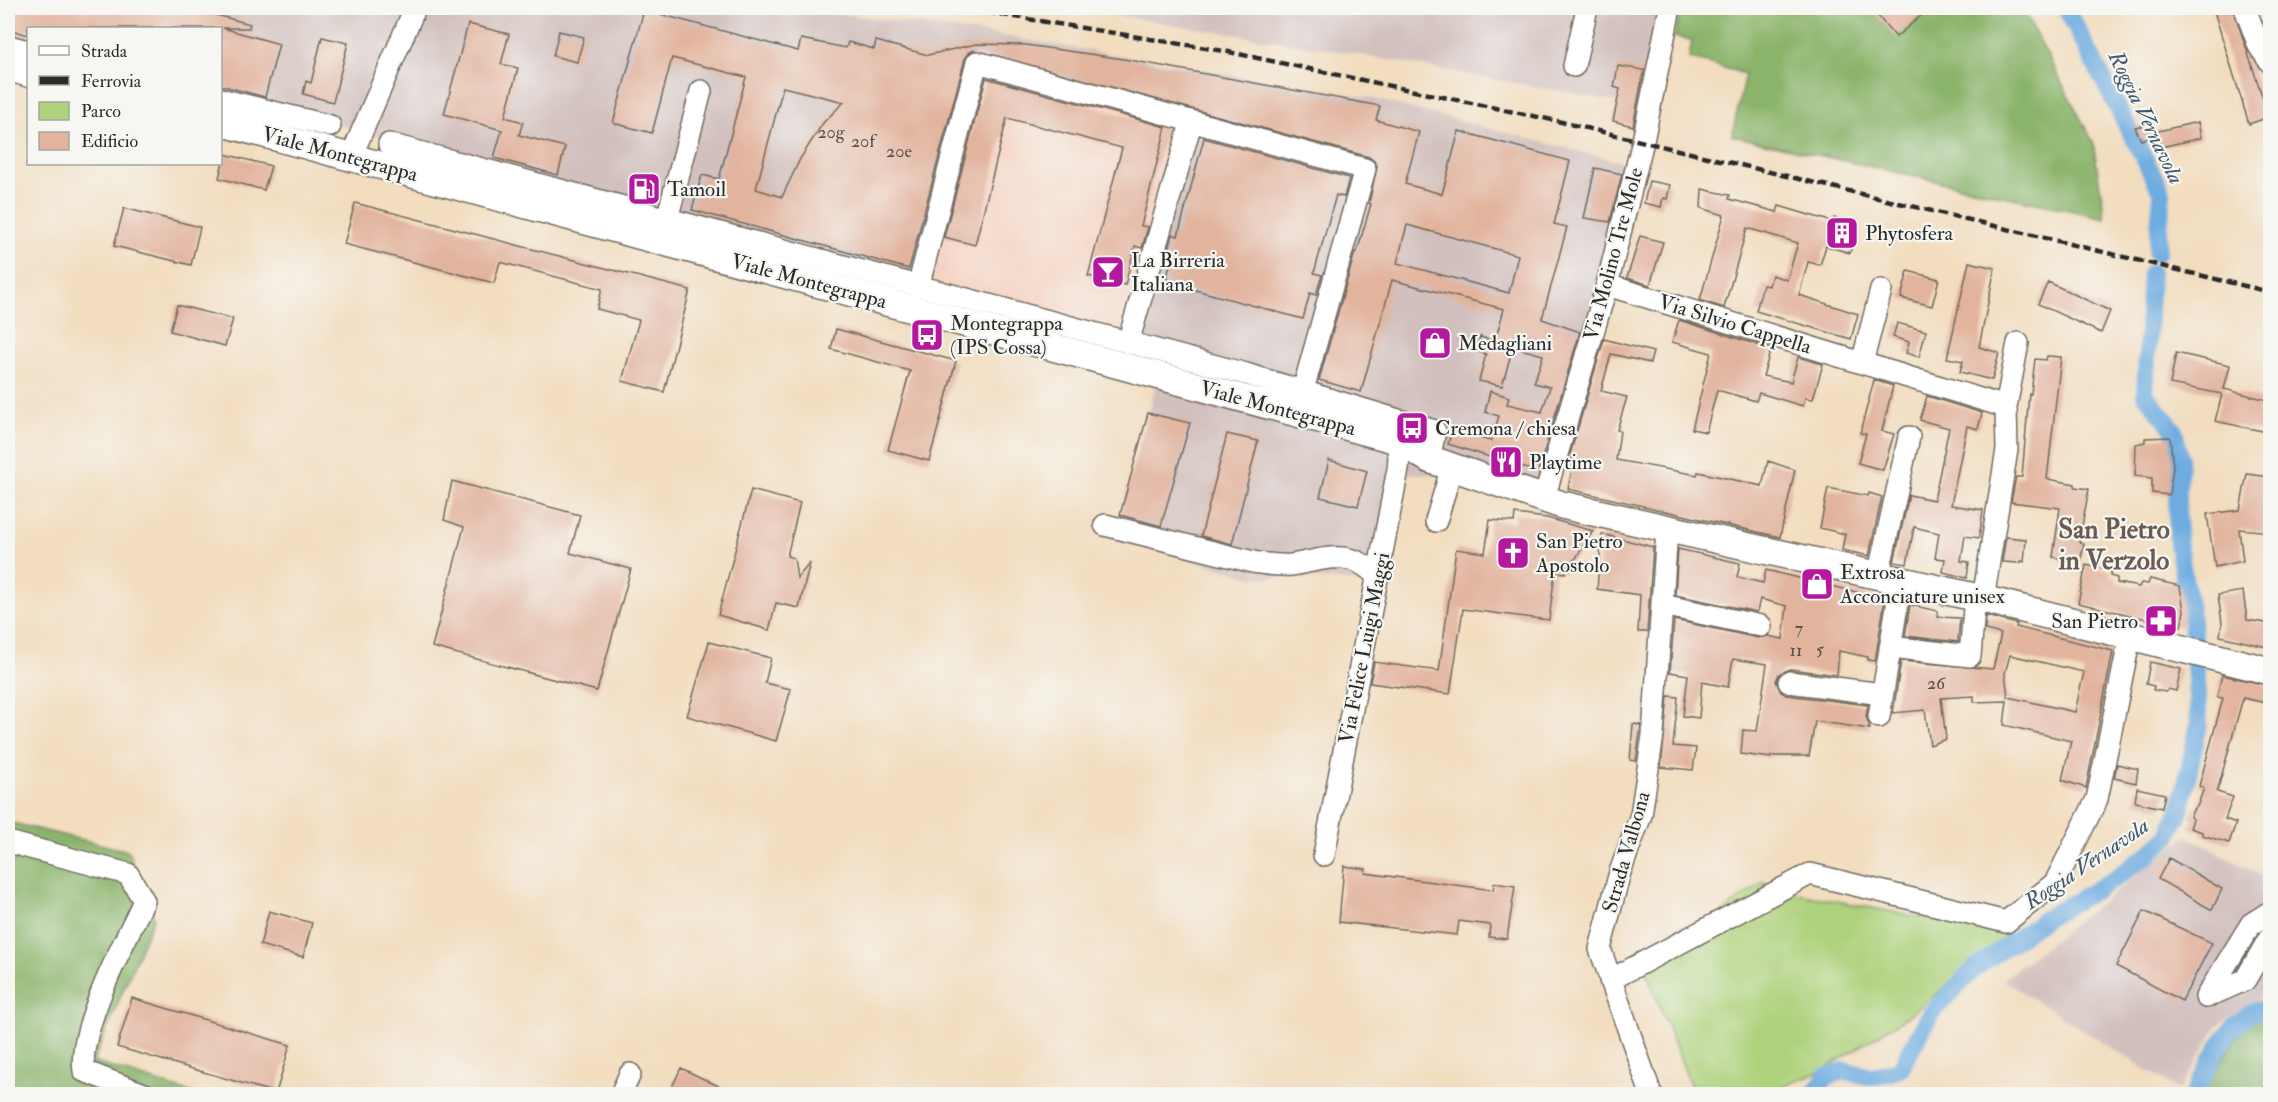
<svg xmlns="http://www.w3.org/2000/svg" width="2278" height="1102" font-family="'IM FELL Double Pica',serif">
<style>
.built{fill:#f5d3c2}
.industrial{fill:#d1c0bd}
.green{fill:#aed27b;stroke:#6c7e53;stroke-width:1.5}
.forest{fill:#8ab46b;stroke:#5a704b;stroke-width:1.5}
.lines{fill:none;stroke-linecap:round;stroke-linejoin:round}
.canal{stroke:#6eace0;stroke-width:18}
.building{fill:#e2b49e;fill-rule:evenodd}
.minor-casing{stroke:#71695f;stroke-width:24}
.major-casing{stroke:#71695f;stroke-width:30}
.minor{stroke:#fff;stroke-width:21}
.major{stroke:#fff;stroke-width:27}
.rail{stroke:#2b2b2b;stroke-width:4.5;stroke-dasharray:9 4.5;stroke-linecap:butt}
.labels{text-anchor:middle;stroke-width:4.5;stroke-linejoin:round;paint-order:stroke}
.number-label{font-size:18px;fill:#594d48}
.street-label{font-size:21px;fill:#2b2b2b;stroke:#f6f6f2}
.poi-label{font-size:21px;fill:#2b2b2b;stroke:#f6f6f2;text-anchor:start}
.water-label{font-size:22px;font-style:italic;fill:#42586a;stroke:#f6f6f2}
.district-label{font-size:27px;font-weight:bold;fill:#6b5b53;stroke:#f6f6f2}
</style>
<rect width="100%" height="100%" fill="#f6f6f2"/>
<filter id="ink" filterUnits="userSpaceOnUse"><feTurbulence type="fractalNoise" baseFrequency=".0167" numOctaves="2"/><feDisplacementMap in="SourceGraphic" scale="12" xChannelSelector="R" yChannelSelector="G"/><feConvolveMatrix kernelMatrix="1 2 1 2 8 2 1 2 1" color-interpolation-filters="sRGB"/></filter>
<filter id="wash" filterUnits="userSpaceOnUse"><feTurbulence type="fractalNoise" baseFrequency=".008" numOctaves="4" result="noise"/><feDisplacementMap in="SourceGraphic" scale="24" xChannelSelector="R" yChannelSelector="G"/><feGaussianBlur stdDeviation="1.35" result="paint"/><feColorMatrix in="noise" values="0 0 0 0 0 0 0 0 0 0 0 0 0 0 0 0 0 1.4 0 .05"/><feComposite in="paint" operator="in"/></filter>
<g filter="url(#wash)">
<rect width="100%" height="100%" fill="#f2ddbf"/>
<path class="built" d="M975 54 1192 116 1124 332 915 280Z"/>
<path class="industrial" d="M8 8H796L999 35 1374 99 1629 164 1546 482 1405 473 1383 587 1349 581 1286 577 1255 578 1114 539 1167 344 1124 332 1191 123 975 54 915 280 221 93 220 28H28V43L8 39Z
M1072 8H1662L1645 107 1350 53Z
M2187 836 2270 880V986L2268 992 2218 1025 2179 1090 2003 980Z"/>
<path class="green" d="M1763 882 1789 892 2012 935 1908 1016 1822 1071 1764 1094H1694L1645 969Z"/>
<path class="forest" d="M1681 8H2028L2025 13 2093 142 2105 218 1732 136 1745 74 1689 58 1692 40 1674 37Z
M8 822 128 851 154 917 93 1062 196 1094H8Z
M2269 1011 2270 1012V1094H2199L2247 1022Z"/>
<g class="lines">
<path class="canal" d="M2066 8 2162 193 2157 253
M1814 1094 1827 1076 1845 1071 1873 1077 1900 1069 1932 1012 1974 969 2046 918 2111 881 2147 856 2169 836 2181 807 2199 724 2192 621 2178 545 2177 501 2180 458 2174 430 2145 394 2151 273
M2194 1094C2212 1060 2228 1015 2270 1006"/>
</g>
<g id="blocks">
<path class="building" d="M8 8H190L250 24 249 28H223L279 44 265 97 220 85V28H28V35L8 29Z
M1885 8H1930L1896 37 1876 14Z
M2213 8H2233L2269 117 2249 124Z
M644 10 798 51 801 39 846 48 848 42 874 49 876 41 928 55 976 44 1026 45 1124 59 1380 106 1376 120 1419 132 1405 184 1442 194 1459 131 1570 161 1554 224 1567 227 1542 319 1580 332 1538 472 1448 444 1452 430 1491 441 1499 416 1485 412 1490 391 1509 397 1507 404 1542 412 1550 387 1534 383 1543 355 1513 347 1502 386 1479 381 1486 354 1476 351 1480 337 1495 341 1504 309 1392 280 1361 392 1319 380 1355 252H1357L1371 204 1369 203 1377 166 1374 161 1369 157 974 50 968 53 965 59 909 269 692 210 702 175 719 179 746 77 672 58 652 133 613 123ZM783 87 844 102 823 123 800 159 782 197 756 189ZM1407 225 1518 255 1509 293 1397 263Z
M468 24 509 34 501 64 518 68 505 117 523 122 519 135 565 147 558 175 494 158 502 130 444 114Z
M559 31 584 37 577 62 553 56Z
M322 37 348 43 333 102 303 94 306 81 311 83Z
M1618 66 1644 70 1633 126 1613 121 1620 89 1614 87Z
M986 78 1166 127 1141 226 1148 227 1142 248 1135 246 1125 285 1088 276 1122 148 1007 118 975 245 944 237Z
M2198 122 2201 138 2161 147 2158 131Z
M2152 124 2154 136 2141 140 2135 127Z
M1204 138 1349 178 1344 197 1336 195 1314 273 1322 275 1316 295 1310 293 1303 319 1166 282 1172 256 1167 255 1172 234 1178 236Z
M225 154 271 166 264 190 219 178Z
M1595 168 1622 174 1610 222 1584 218Z
M1649 181 1670 185 1667 199 1663 198 1661 207 1644 203Z
M1702 189 1730 195 1729 199 1777 212 1779 206 1833 222 1834 218 1857 225 1850 253 1826 246 1820 265 1808 262 1799 295 1858 314 1851 339 1756 311 1763 285 1769 286 1772 275 1787 280 1798 243 1747 228 1724 308 1700 300 1724 215 1701 208Z
M355 203 690 290 664 392 622 381 639 320 597 309 602 289 500 262 494 283 344 244Z
M124 208 200 227 191 265 114 246Z
M1640 236 1663 242 1650 285 1627 278Z
M1969 262 1995 268 1979 347 1999 353 1992 380 1960 372 1963 361 1947 358Z
M1908 271 1939 279 1932 306 1901 298Z
M2048 282 2110 311 2101 333 2038 304Z
M177 305 233 319 225 346 170 331Z
M1679 320 1771 349 1763 376 1791 382 1798 357 1823 364 1813 399 1805 398 1803 406 1759 393 1756 401 1717 390 1706 432 1692 429 1711 353 1672 342Z
M1897 323 1926 331 1919 357 1906 353 1909 342 1893 337Z
M836 329 956 361 929 461 888 450 910 371 831 349Z
M1604 339 1653 352 1650 363 1611 354 1601 391 1627 397 1617 430 1620 431 1616 460 1697 475 1698 472 1762 486 1768 461 1795 470 1780 537 1568 489 1574 459 1569 458Z
M2176 353 2230 365 2224 389 2271 401V416L2267 432 2215 421 2222 394 2170 384Z
M2047 356 2061 357 2047 479 2075 484V487L2089 489 2079 542 2084 543 2079 568 2061 563 2062 559 2053 557 2060 508 2011 502 2016 477H2022L2029 394H2031L2035 359 2046 360Z
M1874 380 1893 386 1882 431 1894 434 1883 470 1858 463 1866 434 1860 433Z
M1927 396 1982 413 1978 429 1967 426 1951 505 1983 510 1979 538 1965 536 1961 561 1969 562 1967 578 1943 572 1945 559 1935 558 1939 533 1914 527 1907 564 1894 562 1909 495 1934 500 1949 428 1920 420Z
M1148 413 1190 423 1161 526 1120 515Z
M1227 434 1258 441 1232 544 1201 536Z
M2170 437 2173 467 2169 495 2152 493V478L2135 476 2136 444 2145 442V438Z
M1329 460 1367 471 1358 506 1320 497Z
M2247 474 2271 477V532L2239 529 2243 561 2215 567 2207 514 2240 510Z
M452 481 580 515 570 553 631 569 597 691 432 647 464 527 444 520Z
M1828 488 1868 496 1869 493 1882 497 1869 556 1842 550 1845 534 1820 528Z
M751 490 800 503 787 556 794 558 797 578 810 563 799 608 776 603 769 630 718 615Z
M1515 514 1547 518 1593 531 1576 558 1567 565 1566 573 1555 572 1549 620 1463 609 1450 694 1370 683 1374 662 1439 671 1456 549 1485 553 1490 520 1514 522Z
M1602 534 1653 547 1647 632H1638L1640 595 1597 589Z
M2006 537 2026 539 2024 562 2021 561 2020 563 2002 562Z
M1678 549 1740 563 1737 577 1763 583 1766 570 1885 599 1875 661 1868 660V657L1839 651 1837 675 1790 669 1779 674 1776 681 1781 692 1787 695 1868 705 1866 716 1870 729 1815 721 1809 756H1771V758L1741 754 1743 730 1757 731 1767 664 1733 659 1728 687 1702 682 1699 718 1683 716 1688 675 1670 672 1674 620 1758 638 1768 636 1783 639 1787 606 1760 599 1757 612 1675 595Z
M2086 565 2111 571 2110 576 2117 578V583L2139 587 2141 583 2148 584 2150 579 2180 586 2184 611 2181 627 2078 603Z
M2243 591 2247 620 2266 623 2267 627 2271 628V645L2267 644V647L2220 636 2222 623 2218 595Z
M1910 605 1938 611V617L1960 618 1958 642 1905 636Z
M1986 616 2017 624 2016 627 2113 651 2086 788 2062 780 2071 741 2004 725 2007 701 1974 702V696L1941 698 1946 739 1930 745 1925 710 1893 713 1901 661 1993 669 2001 634 1985 630ZM2010 655 2084 672 2075 712 2008 697 2005 673Z
M709 642 771 658 765 683 791 689 776 741 687 716Z
M2150 662 2181 669 2176 691 2168 689 2166 692 2153 690 2154 686 2146 684Z
M2222 675 2271 686V704L2243 698 2217 792 2233 797 2225 819 2236 823 2229 843 2202 835V832L2190 828 2193 819 2190 817 2194 808 2197 807 2204 788 2199 786 2223 698 2217 697Z
M1668 696 1678 697 1673 746 1696 748 1693 770 1661 767Z
M1633 724 1641 725 1636 761 1630 760Z
M2117 764 2138 769 2136 783 2114 778Z
M2137 788 2165 794 2162 808 2135 802Z
M2169 858 2222 889 2212 910 2158 879Z
M1344 866 1366 869 1365 873 1493 890 1494 883 1515 886 1507 939 1489 937 1490 925 1459 921 1457 935 1339 922Z
M269 911 312 923 303 957 260 945Z
M2144 911 2212 943 2182 1001 2116 966Z
M132 998 290 1045 276 1093 117 1047Z
M681 1068 737 1095H683L671 1089Z"/>
</g>
</g>
<g filter="url(#ink)">
<use href="#blocks" fill-opacity="0" stroke="#71695f" stroke-width="1.5"/>
<g class="lines">
<defs>
<path id="minor" d="M2245 8 2259 46 2270 62
M8 46 28 51
M1574 66 1587 8
M220 99 330 126
M389 144 1246 374 1435 431 1429 459
M351 157 415 8
M667 219 701 91
M1607 285 2006 407 2007 450 1983 599
M918 287 977 62 1365 169 1303 390
M1128 343 1191 123
M1862 363 1881 290
M2006 407 2018 343
M1544 498 1607 285 1643 141 1670 8
M1436 521 1452 467
M1105 525 1253 562C1266 564 1278 566 1291 565 1312 562 1337 552 1358 562 1365 565 1371 571 1378 575
M1878 576 1909 437
M1662 605 1761 626
M1890 647 1970 656 1975 597
M1789 682 1882 694
M1879 717 1901 581
M8 842 128 874 144 901C125 941 77 1030 84 1071L144 1094
M1324 855 1398 469 1399 457 1397 440
M2270 912 2251 924 2206 997 2245 980 2270 937
M1610 980 1810 874 2006 922 2055 883 2097 799 2130 637
M621 1094 630 1074
M1651 1094 1600 949 1620 872 1641 815 1653 735 1667 530"/>
<path id="major" d="M8 67 28 73
M220 122 1397 440 1429 459 1562 505 1983 599 2270 671"/>
</defs>
<use href="#minor" class="minor-casing"/>
<use href="#major" class="major-casing"/>
<use href="#minor" class="minor"/>
<use href="#major" class="major"/>
<path class="rail" d="M960 8 1224 51 1557 121 2270 292"/>
</g>
</g>
<defs>
<symbol id="fuel-square" viewBox="-11 -11 22 22"><rect x="-9" y="-9" width="18" height="18" rx="4" fill="#b5179e" stroke="#f6f6f2"/><path d="M-5.5-6h7V0h2V4h1.3V-2.5L3-4.5l.8-.8L6-3V5H2.5V1h-1V6h-7ZM-4.2-4.7v3.2H.2V-4.7Z" fill="#fff"/></symbol>
<symbol id="building-square" viewBox="-11 -11 22 22"><rect x="-9" y="-9" width="18" height="18" rx="4" fill="#b5179e" stroke="#f6f6f2"/><path d="M-4-6H4V6H1V3H-1V6H-4ZM-2.5-4.3h1.7v1.8h-1.7ZM.8-4.3h1.7v1.8H.8ZM-2.5-1h1.7V.8h-1.7ZM.8-1h1.7V.8H.8Z" fill="#fff"/></symbol>
<symbol id="bar-square" viewBox="-11 -11 22 22"><rect x="-9" y="-9" width="18" height="18" rx="4" fill="#b5179e" stroke="#f6f6f2"/><path d="M-6-5H6L.8 .8V4.5H3.5V6h-7V4.5H-.8V.8Z" fill="#fff"/></symbol>
<symbol id="bus-square" viewBox="-11 -11 22 22"><rect x="-9" y="-9" width="18" height="18" rx="4" fill="#b5179e" stroke="#f6f6f2"/><path d="M-5-6H5V4H4V6H2V4H-2V6H-4V4H-5ZM-3.5-4V0h7V-4ZM-3.5 1.2v1.5H-2V1.2ZM2 1.2v1.5H3.5V1.2Z" fill="#fff"/></symbol>
<symbol id="shop-square" viewBox="-11 -11 22 22"><rect x="-9" y="-9" width="18" height="18" rx="4" fill="#b5179e" stroke="#f6f6f2"/><path d="M-5-2.5h2.3a2.7 3.5 0 0 1 5.4 0H5L5.5 6h-11ZM-1.5-2.5h3a1.5 2.3 0 0 0-3 0Z" fill="#fff"/></symbol>
<symbol id="restaurant-square" viewBox="-11 -11 22 22"><rect x="-9" y="-9" width="18" height="18" rx="4" fill="#b5179e" stroke="#f6f6f2"/><path d="M-5-6h1v4h1v-4h1v4h1v-4h1v5L-1.5 .5V6h-2V.5L-5-1ZM5-6V6H3V1.5H1.5Q1.5-4 5-6Z" fill="#fff"/></symbol>
<symbol id="church-square" viewBox="-11 -11 22 22"><rect x="-9" y="-9" width="18" height="18" rx="4" fill="#b5179e" stroke="#f6f6f2"/><path d="M-1.2-6h2.4v3.5h3.3v2.4h-3.3V6h-2.4V-.1h-3.3v-2.4h3.3Z" fill="#fff"/></symbol>
<symbol id="pharmacy-square" viewBox="-11 -11 22 22"><rect x="-9" y="-9" width="18" height="18" rx="4" fill="#b5179e" stroke="#f6f6f2"/><path d="M-2-6h4v4h4v4h-4v4h-4v-4h-4v-4h4Z" fill="#fff"/></symbol>
</defs>
<g fill-rule="evenodd">
<use href="#fuel-square" x="625" y="170" width="38" height="38"/>
<use href="#building-square" x="1823" y="214" width="38" height="38"/>
<use href="#bar-square" x="1089" y="253" width="38" height="38"/>
<use href="#bus-square" x="908" y="316" width="38" height="38"/>
<use href="#shop-square" x="1416" y="324" width="38" height="38"/>
<use href="#bus-square" x="1393" y="409" width="38" height="38"/>
<use href="#restaurant-square" x="1487" y="443" width="38" height="38"/>
<use href="#church-square" x="1494" y="534" width="38" height="38"/>
<use href="#shop-square" x="1798" y="565" width="38" height="38"/>
<use href="#pharmacy-square" x="2142" y="602" width="38" height="38"/>
</g>
<g class="labels">
<g class="number-label">
<text x="831" y="138">20g</text>
<text x="863" y="147">20f</text>
<text x="899" y="157">20e</text>
<text x="1799" y="634">7</text>
<text x="1820" y="655">5</text>
<text x="1796" y="656">11</text>
<text x="1936" y="689">26</text>
</g>
<g class="street-label">
<text transform="translate(340 154) rotate(15)" y="7">Viale Montegrappa</text>
<text transform="translate(1613 254) rotate(-75)" y="7">Via Molino Tre Mole</text>
<text transform="translate(809 281) rotate(15)" y="7">Viale Montegrappa</text>
<text transform="translate(1735 324) rotate(17)" y="7">Via Silvio Cappella</text>
<text transform="translate(1278 408) rotate(15)" y="7">Viale Montegrappa</text>
<text transform="translate(1364 648) rotate(-79)" y="7">Via Felice Luigi Maggi</text>
<text transform="translate(1626 852) rotate(-74)" y="7">Strada Valbona</text>
</g>
<g class="poi-label">
<text x="667" y="196">Tamoil</text>
<text x="1865" y="240">Phytosfera</text>
<text x="1131" y="267">La Birreria<tspan x="1131" dy="24">Italiana</tspan></text>
<text x="950" y="330">Montegrappa<tspan x="950" dy="24">(IPS Cossa)</tspan></text>
<text x="1458" y="350">Medagliani</text>
<text x="1435" y="435">Cremona / chiesa</text>
<text x="1529" y="469">Playtime</text>
<text x="1536" y="548">San Pietro<tspan x="1536" dy="24">Apostolo</tspan></text>
<text x="1840" y="579">Extrosa<tspan x="1840" dy="24">Acconciature unisex</tspan></text>
<text x="2138" y="628" text-anchor="end">San Pietro</text>
</g>
<g class="water-label">
<text transform="translate(2147 117) rotate(64)" y="8">Roggia Vernavola</text>
<text transform="translate(2086 863) rotate(-34)" y="8">Roggia Vernavola</text>
</g>
<g class="district-label">
<text x="2114" y="538">San Pietro<tspan x="2114" dy="31">in Verzolo</tspan></text>
</g>
</g>
<rect width="2278" height="1102" fill="none" stroke="#f6f6f2" stroke-width="30"/>
<rect x="27" y="27" width="195" height="138" fill="#f6f6f2" stroke="#a5a5a2" stroke-width="1.5"/>
<rect x="39" y="46" width="30" height="9" fill="#ffffff" stroke="#a5a5a2" stroke-width="1.5"/>
<text x="81" y="57" font-size="18" fill="#2b2b2b">Strada</text>
<rect x="39" y="76" width="30" height="9" fill="#2b2b2b" stroke="#a5a5a2" stroke-width="1.5"/>
<text x="81" y="87" font-size="18" fill="#2b2b2b">Ferrovia</text>
<rect x="39" y="102" width="30" height="18" fill="#aed27b" stroke="#a5a5a2" stroke-width="1.5"/>
<text x="81" y="117" font-size="18" fill="#2b2b2b">Parco</text>
<rect x="39" y="132" width="30" height="18" fill="#e2b49e" stroke="#a5a5a2" stroke-width="1.5"/>
<text x="81" y="147" font-size="18" fill="#2b2b2b">Edificio</text>
</svg>
